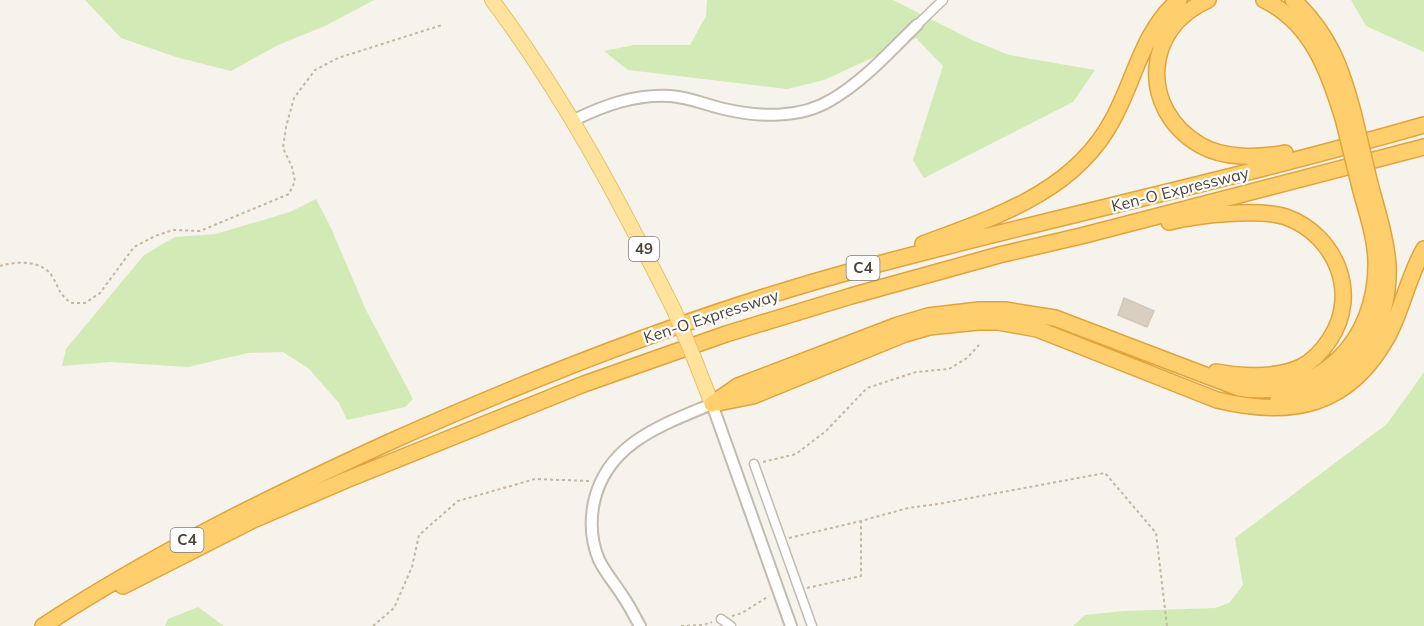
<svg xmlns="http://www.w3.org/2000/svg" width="1424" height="626" font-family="Mulish,sans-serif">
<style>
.green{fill:#d2eab5}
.building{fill:#d8cfc1;stroke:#d3c7b4;stroke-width:1.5}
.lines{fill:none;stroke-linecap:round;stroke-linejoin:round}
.minor-casing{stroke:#c2bbae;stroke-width:11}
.tertiary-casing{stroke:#c2bbae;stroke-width:14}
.primary-casing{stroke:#e6c16a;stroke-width:16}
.motorway-casing{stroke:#e0a43c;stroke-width:18}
.path{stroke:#c4b79f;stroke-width:2;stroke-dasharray:3 3;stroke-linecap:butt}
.minor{stroke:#fff;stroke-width:8}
.tertiary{stroke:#fff;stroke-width:10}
.primary{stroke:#ffe39c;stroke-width:14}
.motorway{stroke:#ffcf6e;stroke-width:15}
.primary-bridge-casing{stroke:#e6c16a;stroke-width:16;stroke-linecap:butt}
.motorway-bridge-casing{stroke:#e0a43c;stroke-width:18;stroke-linecap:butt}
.primary-bridge{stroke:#ffe39c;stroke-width:14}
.motorway-bridge{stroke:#ffcf6e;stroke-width:15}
.labels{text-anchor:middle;stroke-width:4.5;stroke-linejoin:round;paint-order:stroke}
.shield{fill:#fff;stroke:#817c74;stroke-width:1.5}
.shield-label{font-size:15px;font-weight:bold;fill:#4b4439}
.street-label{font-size:16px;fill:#4b4439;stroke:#fff}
</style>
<rect width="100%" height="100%" fill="#f6f3ec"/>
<path class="green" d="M85 0H374L325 26 278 45 231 71 176 57 121 38Z
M707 0H893L972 40 1009 55 1095 70 1073 102 924 178 913 160 943 66 916 38 824 80 787 89 628 70 604 51 634 45H690L706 16Z
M1351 0H1424V52L1366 26Z
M316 199 331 228 366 310 413 399 405 407 347 420 339 403 309 369 283 352 248 353 188 367 110 362 62 366 66 349 144 255 175 237 216 234 290 212Z
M1424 372V626H1073L1085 615 1123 611 1215 608 1229 603 1243 585 1235 538 1387 424Z
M198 607 224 626H165L168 619Z"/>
<path class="building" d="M1124 298 1154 311 1147 327 1118 315Z"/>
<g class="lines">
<defs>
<path id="minor" d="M917 25 943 0
M754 464 812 626
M721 619 731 626"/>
<path id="tertiary" d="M574 120C605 105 635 94 670 96 689 97 706 105 724 109 758 117 800 119 831 100 864 81 890 51 917 25
M640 626C635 617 630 607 624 598 616 585 606 574 599 560 591 541 590 521 594 502 607 443 662 425 712 404L791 626"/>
<path id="primary" d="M492 0C566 99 619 200 674 310
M694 358 712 404"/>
<path id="motorway" d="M1208 0C1143 28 1139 109 1200 145 1224 159 1258 158 1285 153
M1264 0C1312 23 1328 71 1343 118
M1293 0C1329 33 1342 69 1354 116
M1169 222C1197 215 1259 208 1286 217 1336 235 1360 294 1330 339 1323 350 1313 361 1301 367 1274 379 1244 377 1216 372
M923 244C995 217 1075 192 1113 119 1135 79 1143 30 1179 0
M1278 400C1348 392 1391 334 1388 265 1386 238 1377 210 1370 184
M718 403 753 396 905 334 929 327 978 322H998L1037 329 1217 400C1292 418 1350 407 1389 334 1403 306 1409 275 1424 249
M712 404 738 386 898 325 928 316 979 310H1005L1055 318 1239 388C1319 401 1377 341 1376 263 1376 237 1366 211 1360 187
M123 586 253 520 346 480 584 384 726 334 851 296 999 255 1081 236 1424 147
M43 626C151 555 266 499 383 445 536 376 694 314 856 270 1045 219 1236 179 1424 125"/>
</defs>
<use href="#minor" class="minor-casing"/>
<use href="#tertiary" class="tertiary-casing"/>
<use href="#primary" class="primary-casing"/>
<use href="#motorway" class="motorway-casing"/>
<path class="path" d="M0 266C16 261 42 260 52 276 60 289 57 292 71 303H85L100 293 134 247 155 236 173 230 200 231 289 194 295 181 292 167 283 148 286 127 294 98 315 70 338 58 442 25
M763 462 796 454 826 431 867 388 916 372 949 369 967 358 979 345
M789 538 861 521 908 508 938 504 1105 473 1156 533 1167 626
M807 588 861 576V521
M732 616 742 613 769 596
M373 626 394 608 412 567 419 535 458 501 535 479 589 481
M681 626 703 625 712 622"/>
<use href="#minor" class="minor"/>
<use href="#tertiary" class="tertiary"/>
<use href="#primary" class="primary"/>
<use href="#motorway" class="motorway"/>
<defs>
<path id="primary-bridge" d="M674 310 694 358"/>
<path id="motorway-bridge" d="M1354 116 1370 184
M1343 118 1360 187"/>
</defs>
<use href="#primary-bridge" class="primary-bridge-casing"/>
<use href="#motorway-bridge" class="motorway-bridge-casing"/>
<use href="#primary-bridge" class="primary-bridge"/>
<use href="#motorway-bridge" class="motorway-bridge"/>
</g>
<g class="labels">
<g class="shield">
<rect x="629" y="237" width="30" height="24" rx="4.5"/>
<rect x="846.5" y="256" width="33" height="24" rx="4.5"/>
<rect x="170.5" y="528" width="33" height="24" rx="4.5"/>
</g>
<g class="shield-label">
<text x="644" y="254">49</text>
<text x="863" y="273">C4</text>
<text x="187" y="545">C4</text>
</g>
<g class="street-label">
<text transform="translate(1180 189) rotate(-14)" y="6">Ken-O Expressway</text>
<text transform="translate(711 316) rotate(-18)" y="6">Ken-O Expressway</text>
</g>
</g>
</svg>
